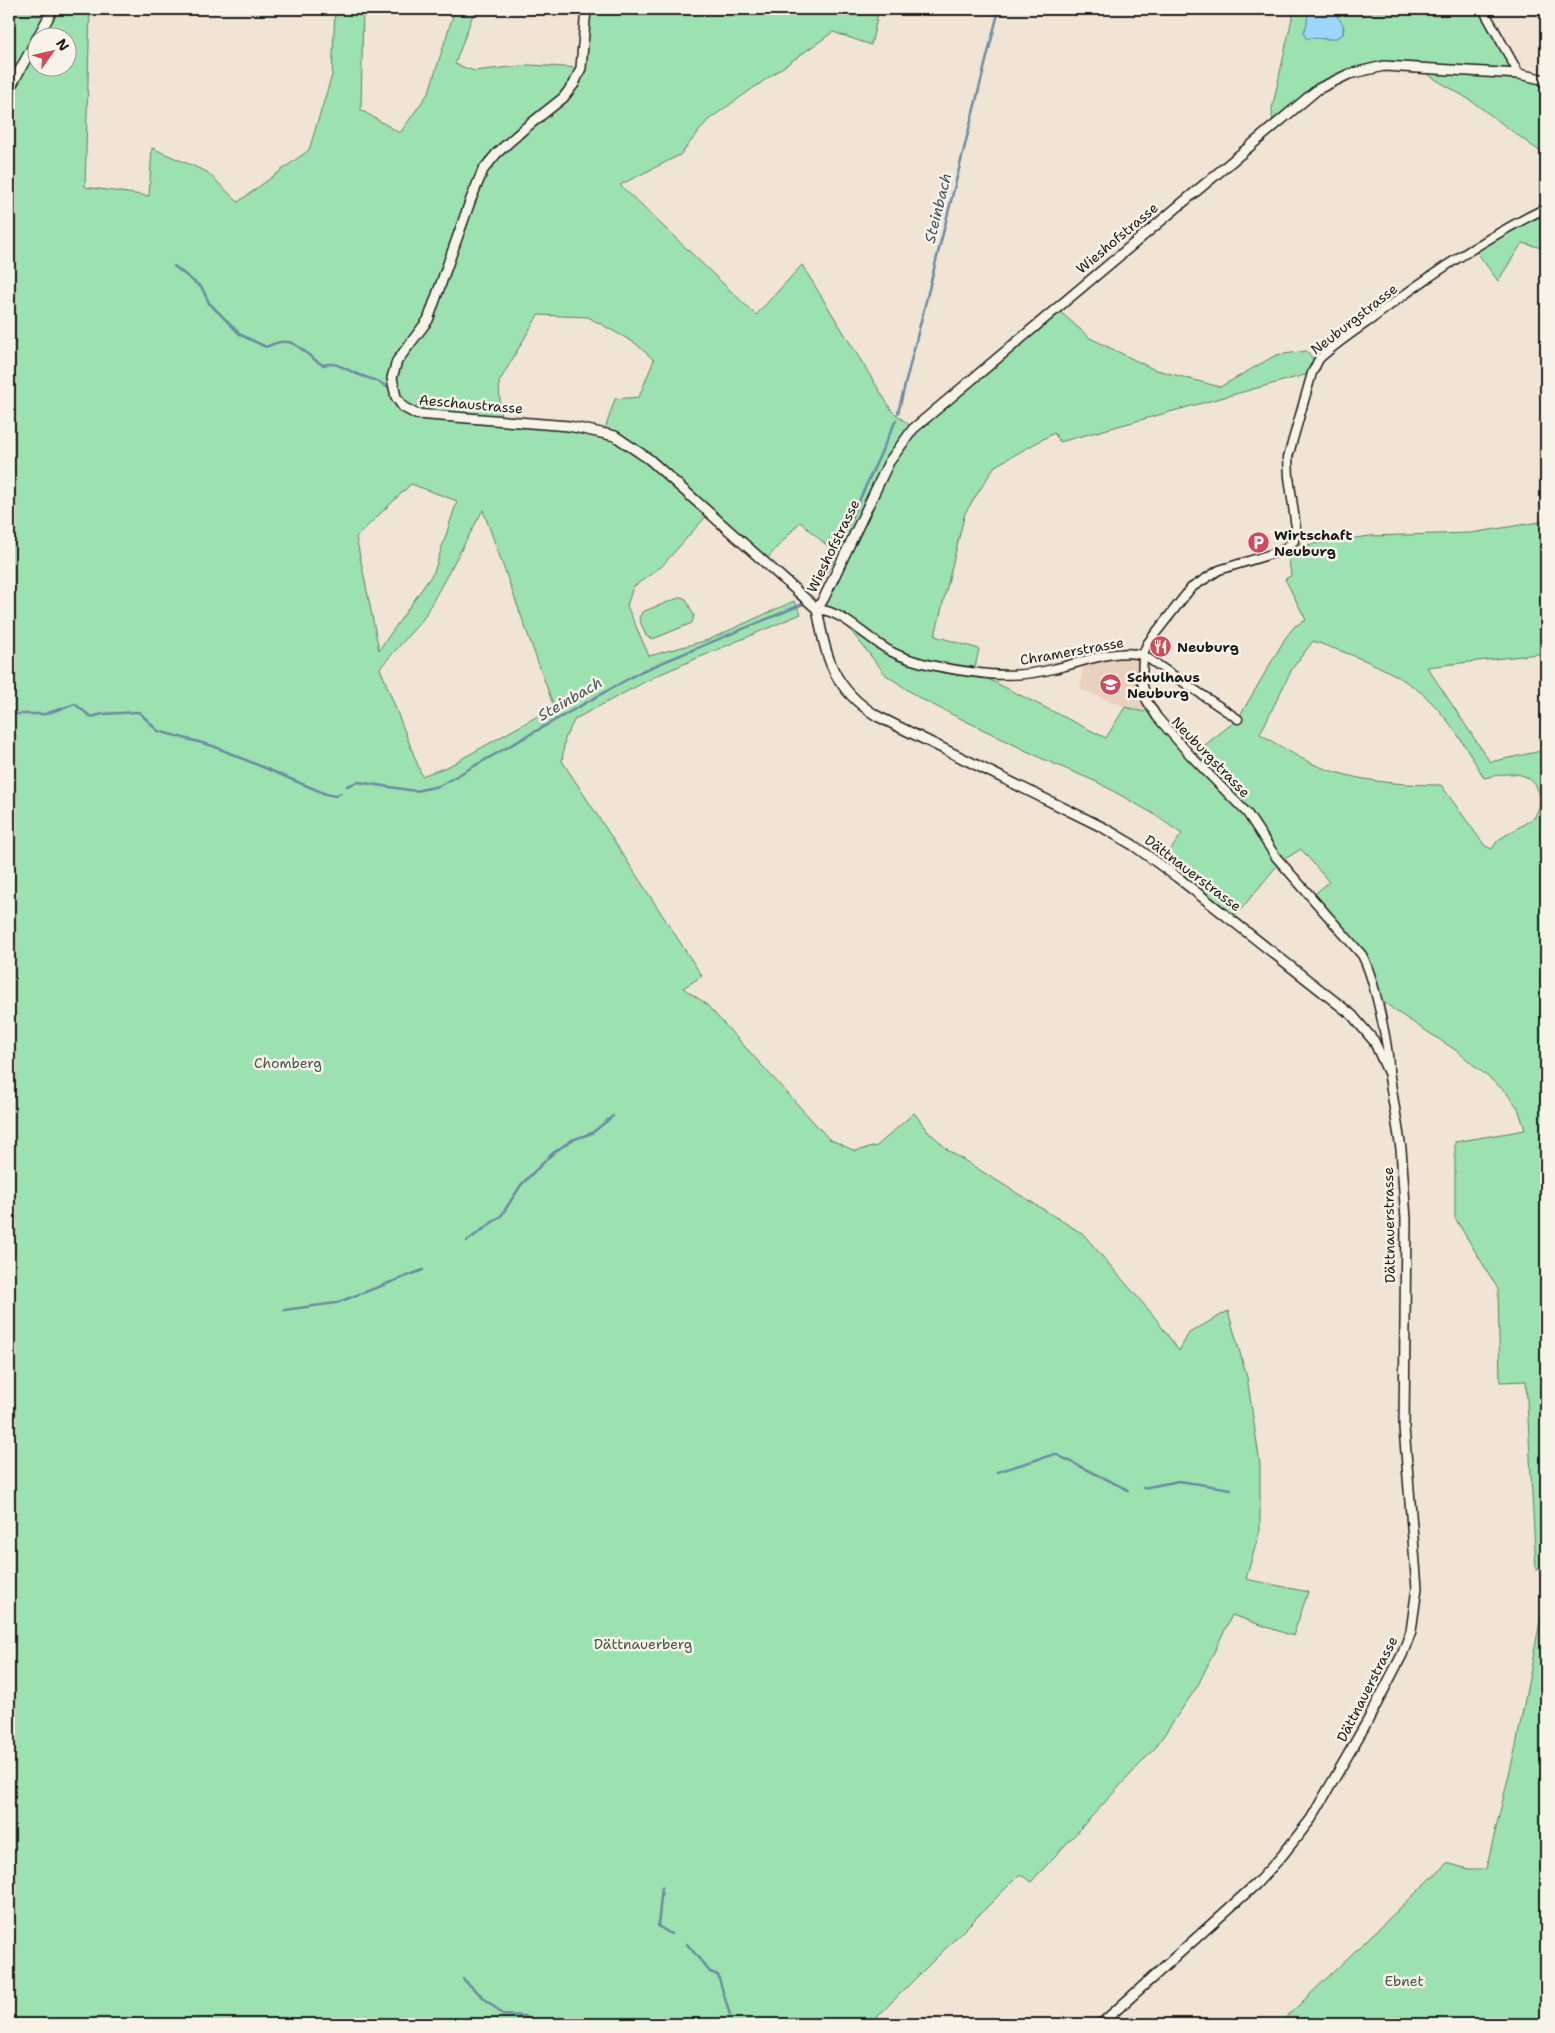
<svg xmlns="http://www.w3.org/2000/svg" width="1555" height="2033" font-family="'Shantell Sans',sans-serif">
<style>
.built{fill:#e8d1be}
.green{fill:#9ce2b0;stroke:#5c7f66;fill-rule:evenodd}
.water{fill:#9ed5fd;stroke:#6a8ba3}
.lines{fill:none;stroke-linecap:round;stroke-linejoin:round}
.stream{stroke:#6a8ba3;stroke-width:2.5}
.minor-casing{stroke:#1c1c1c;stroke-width:11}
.tertiary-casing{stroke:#1c1c1c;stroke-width:12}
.minor{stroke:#f7f3e8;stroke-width:8}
.tertiary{stroke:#f7f3e8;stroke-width:9}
.labels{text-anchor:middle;stroke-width:5;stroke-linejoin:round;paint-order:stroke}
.street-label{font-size:14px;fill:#1c1c1c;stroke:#f7f3e8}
.poi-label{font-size:14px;font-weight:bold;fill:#1c1c1c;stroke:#f7f3e8;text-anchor:start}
.park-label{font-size:14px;fill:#425748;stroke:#f7f3e8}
.water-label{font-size:15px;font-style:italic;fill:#435460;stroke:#f7f3e8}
</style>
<rect width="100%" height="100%" fill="#f0e4d5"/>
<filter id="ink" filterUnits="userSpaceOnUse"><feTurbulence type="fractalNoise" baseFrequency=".02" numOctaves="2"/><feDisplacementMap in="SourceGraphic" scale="10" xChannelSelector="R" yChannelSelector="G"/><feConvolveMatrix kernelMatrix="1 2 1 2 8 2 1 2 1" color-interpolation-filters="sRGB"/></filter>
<g filter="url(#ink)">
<path class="built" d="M1143 655 1141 676 1150 707 1144 712 1136 709 1135 711 1080 689 1084 660Z"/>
<path class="green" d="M9 9H90L85 187 149 196 152 148 207 172 238 202 309 150 332 75 335 9H363L361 110 400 133 429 92 455 9H475L455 64 474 71 529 65 581 68 586 9H879L871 45 833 32 708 120 680 155 620 185 756 315 802 265 892 411 913 428 1056 308 1090 338 1153 369 1220 387 1276 355 1307 351 1316 363 1312 373 1060 442 1054 433 995 466 965 513 935 636 979 649 974 672 1106 738 1125 707 1144 712 1150 707 1191 756 1238 719 1286 637 1295 626 1306 620 1285 579 1291 576 1288 552 1294 541 1306 545 1370 536 1471 533 1546 521V653L1427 667 1490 762 1546 750V1568L1536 1570 1526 1381 1500 1382 1498 1289 1455 1218V1142L1525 1130 1518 1108 1506 1092 1457 1051 1394 1010 1375 995 1367 965 1311 897 1329 882 1301 849 1280 862 1232 920 1160 864 1182 834 1152 813 1097 782 1045 760 921 699 886 675 839 616 817 609 838 567 825 557 830 548 800 522 763 563 709 513 661 567 633 587 627 606 649 656 708 640 794 601 801 614 658 675 575 719 565 738 562 761 702 976 683 988 705 1003 829 1139 855 1151 877 1146 914 1113 929 1132 949 1151 1083 1234 1153 1315 1179 1351 1189 1333 1228 1311 1247 1377 1260 1464V1530L1246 1579 1308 1592 1293 1636 1232 1615 1197 1687 1155 1748 1031 1882 1020 1874 870 2024H9ZM38 38H68V68H38ZM538 315 588 317 635 343 654 360 639 397 615 399 604 432 501 421 499 382ZM411 484 457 501 434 572 379 650 356 537ZM483 510 554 707 449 766 422 776 380 668 423 619ZM1313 641C1346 653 1381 664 1411 685 1443 707 1465 745 1484 778 1494 776 1505 773 1516 774 1539 777 1546 800 1534 818L1498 840 1492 849 1485 846 1441 785C1398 785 1353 781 1313 764 1295 756 1277 744 1260 734L1292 669Z
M1294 9H1308L1307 24 1304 31C1313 39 1333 43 1343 34L1344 27 1332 9H1483L1519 74 1546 80V156L1470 100 1415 67 1393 66 1341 77 1273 127 1272 109Z
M1546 208V249L1522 243 1498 281 1473 247Z
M681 597 686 599 694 616 692 623 653 639 646 636 639 618 642 612Z
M1546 1590V2024H1279L1447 1863 1468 1869H1486L1516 1746Z"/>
<path class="water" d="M1308 9H1332L1343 24V34L1334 39 1306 38 1304 33 1307 24Z"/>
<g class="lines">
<path class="stream" d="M174 266 202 288 209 303 241 335 266 347C296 332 299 352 323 365 337 361 344 369 357 374 369 379 377 379 387 387
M898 413 999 9
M827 571 896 420
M9 714H45L75 704 91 717 103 714 139 712 158 731 213 746 326 794 335 796 341 793
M347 786 358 782 415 791 439 786 642 671 803 604
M467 1241 501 1216 521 1185 553 1153 572 1140 592 1133 613 1116
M284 1310 336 1303 423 1270
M9 1387 11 1385
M997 1472 1055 1454 1128 1490
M1143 1488 1179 1481 1231 1489
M662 1887 658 1926 671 1934
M687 1944 710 1972 718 1975 730 2015
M463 1979 503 2015 524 2016 535 2024"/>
<defs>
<path id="minor" d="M1483 9 1519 74
M817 609C846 612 866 639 892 652 917 665 960 671 988 674 1009 676 1033 674 1053 669 1081 663 1114 648 1143 655L1238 719
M1389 1074C1390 1049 1374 977 1362 955L1276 857 1247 813 1191 756 1157 717 1147 701 1142 682 1143 655 1147 644 1191 588 1219 570 1281 551 1294 541 1296 528 1289 477 1288 457 1312 373 1319 359C1335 344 1355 331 1373 318 1428 276 1484 238 1546 208"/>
<path id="tertiary" d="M586 9 581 68 574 84 563 98 524 129 497 153 483 170 471 199 428 320 397 361 392 378 396 397 403 407 416 414 569 426 615 436 649 459 817 609
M9 90 53 9
M817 609C826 657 832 688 877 716L1104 828 1133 845 1177 877 1352 1015 1374 1041 1389 1074 1401 1149 1406 1219 1404 1428 1417 1588 1411 1631 1402 1655 1367 1722 1311 1819 1281 1857 1256 1884 1101 2024
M817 609 824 598 889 462 913 429 1318 89 1349 74 1384 66 1519 74 1546 80"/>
</defs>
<use href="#minor" class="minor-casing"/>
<use href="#tertiary" class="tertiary-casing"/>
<use href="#minor" class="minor"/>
<use href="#tertiary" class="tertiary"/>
</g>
</g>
<defs>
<symbol id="parking-disc" viewBox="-11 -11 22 22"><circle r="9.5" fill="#d1495b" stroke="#f7f3e8"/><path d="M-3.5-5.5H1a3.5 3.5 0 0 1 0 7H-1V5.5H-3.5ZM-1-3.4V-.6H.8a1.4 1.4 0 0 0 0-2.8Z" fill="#fff"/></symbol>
<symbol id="restaurant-disc" viewBox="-11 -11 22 22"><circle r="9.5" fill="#d1495b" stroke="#f7f3e8"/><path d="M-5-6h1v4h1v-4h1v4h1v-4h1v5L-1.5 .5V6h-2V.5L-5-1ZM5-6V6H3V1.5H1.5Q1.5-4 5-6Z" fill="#fff"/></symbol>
<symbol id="school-disc" viewBox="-11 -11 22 22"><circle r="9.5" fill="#d1495b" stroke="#f7f3e8"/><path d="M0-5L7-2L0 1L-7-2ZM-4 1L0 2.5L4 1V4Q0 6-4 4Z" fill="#fff"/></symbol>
</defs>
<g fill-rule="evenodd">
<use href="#parking-disc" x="1246" y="530" width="25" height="25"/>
<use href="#restaurant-disc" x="1148" y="634" width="25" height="25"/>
<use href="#school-disc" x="1098" y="672" width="25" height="25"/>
</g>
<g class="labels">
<g class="street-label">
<text transform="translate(1117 238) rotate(-40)" y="5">Wieshofstrasse</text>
<text transform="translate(1354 319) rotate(-38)" y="5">Neuburgstrasse</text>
<text transform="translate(471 404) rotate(5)" y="5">Aeschaustrasse</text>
<text transform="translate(833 546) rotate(-64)" y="5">Wieshofstrasse</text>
<text transform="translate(1072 651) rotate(-10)" y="5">Chramerstrasse</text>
<text transform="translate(1211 757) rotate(46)" y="5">Neuburgstrasse</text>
<text transform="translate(1193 873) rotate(37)" y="5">Dättnauerstrasse</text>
<text transform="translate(1389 1225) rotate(-91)" y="5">Dättnauerstrasse</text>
<text transform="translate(1367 1689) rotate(-63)" y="5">Dättnauerstrasse</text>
</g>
<g class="poi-label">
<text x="1274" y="540">Wirtschaft<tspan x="1274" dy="16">Neuburg</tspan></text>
<text x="1177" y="652">Neuburg</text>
<text x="1127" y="682">Schulhaus<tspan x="1127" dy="16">Neuburg</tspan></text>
</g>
<g class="park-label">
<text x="288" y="1068">Chomberg</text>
<text x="643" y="1649">Dättnauerberg</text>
<text x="1404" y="1986">Ebnet</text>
</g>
<g class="water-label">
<text transform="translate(938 208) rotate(-76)" y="5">Steinbach</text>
<text transform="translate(570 699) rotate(-30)" y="5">Steinbach</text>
</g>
</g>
<rect width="1555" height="2033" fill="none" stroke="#f7f3e8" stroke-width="30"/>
<rect x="15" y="15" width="1525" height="2003" fill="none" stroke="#1c1c1c" stroke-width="2" filter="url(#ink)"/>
<g transform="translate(52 52) rotate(56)"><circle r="24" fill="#f7f3e8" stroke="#9f9d96"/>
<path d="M0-4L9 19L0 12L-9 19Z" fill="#d1495b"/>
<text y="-8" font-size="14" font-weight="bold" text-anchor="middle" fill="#1c1c1c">N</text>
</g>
</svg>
